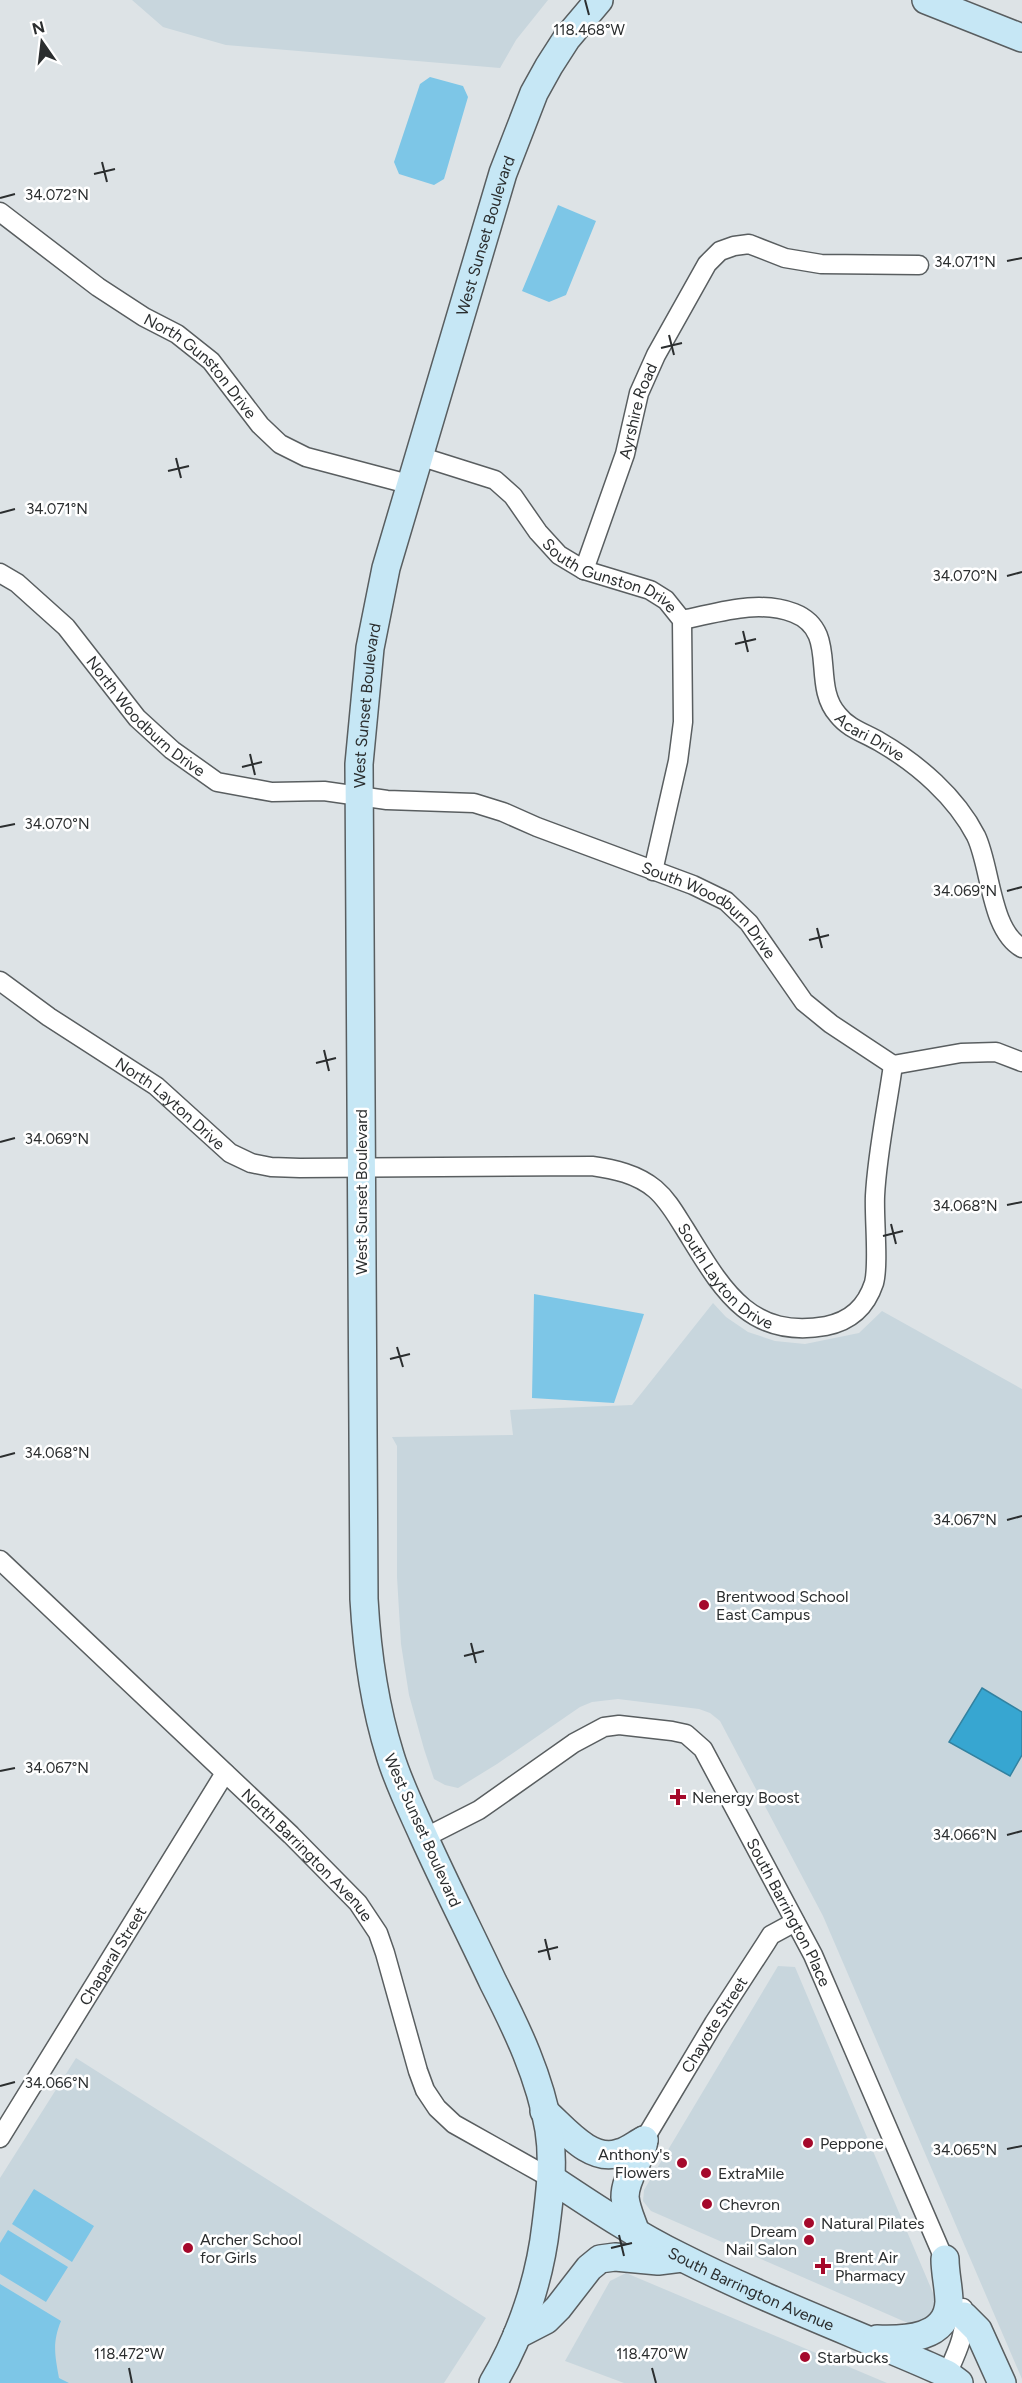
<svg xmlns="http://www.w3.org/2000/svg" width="1022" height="2383" font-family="Figtree,sans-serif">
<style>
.built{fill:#c8d6dd}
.green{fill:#7dc6e7}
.water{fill:#37a6d1;stroke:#3382a0;stroke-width:1.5}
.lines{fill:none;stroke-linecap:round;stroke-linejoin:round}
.street-casing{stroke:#595e60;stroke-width:21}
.secondary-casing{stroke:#595e60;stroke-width:30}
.street{stroke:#fff;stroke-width:18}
.secondary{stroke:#c6e7f5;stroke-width:27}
.ticks{fill:none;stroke:#2b2e2f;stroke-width:2}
.poi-dot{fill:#a5092b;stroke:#fff;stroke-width:2}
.labels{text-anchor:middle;stroke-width:5;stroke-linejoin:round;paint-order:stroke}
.street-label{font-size:16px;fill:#2b2e2f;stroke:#fff}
.poi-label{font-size:16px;fill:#2b2e2f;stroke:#fff;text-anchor:start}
.ticks-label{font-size:15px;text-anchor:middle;fill:#2b2e2f;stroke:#fff;stroke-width:5;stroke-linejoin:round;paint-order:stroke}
</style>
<rect width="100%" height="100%" fill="#dde3e6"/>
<path class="built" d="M132 0H548L516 40 500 68 226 45 163 27Z
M713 1303 726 1317 748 1332 775 1341 805 1344 859 1333 882 1311 1022 1389V2379L823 1916 720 1721 710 1713 699 1709 618 1699 592 1702 580 1707 497 1764 458 1788 445 1785 434 1779 424 1749 409 1695 401 1644 397 1577V1446L392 1437 513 1435 510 1410 632 1405Z
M778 1966 795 1967 936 2300V2309L925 2322 910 2324 651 2211 643 2201 644 2190Z
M76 2058 486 2318 444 2383H0V2178Z
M626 2273 887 2383H624L565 2361 610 2281Z"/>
<path class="green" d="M430 77 463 86 468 97 444 179 434 185 399 174 394 162 420 84Z
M558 205 596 221 566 295 549 302 522 291Z
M534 1294 644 1314 614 1403 532 1398Z
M34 2189 94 2226 72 2262 12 2224Z
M8 2230 68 2267 46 2302 0 2274V2243Z
M0 2284 61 2321C52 2343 55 2355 59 2378L69 2383H0Z"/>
<path class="water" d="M982 1688 1022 1712V1755L1010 1776 949 1742Z"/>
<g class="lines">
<defs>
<g id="street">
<path id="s1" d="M0 212 98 287 144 317 177 334 211 361 260 425 280 444 306 457 412 485"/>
<path id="s2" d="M419 456 495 480 513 496 538 532 559 555 584 570 650 590 666 600 682 620 683 722 678 761 653 871"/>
<path id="s3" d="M584 570 625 454 639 393 656 355 707 264 720 251 734 246 749 244 785 258 821 264 919 265"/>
<path id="s4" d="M0 573 17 583 66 627 137 718 172 750 217 782 272 792 324 791 387 800 474 803 503 812 537 827 693 885 726 901 749 923 804 1002 831 1024 893 1065 961 1053 996 1052 1022 1062"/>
<path id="s5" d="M682 620C718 613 757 599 794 613 840 631 810 684 838 715 849 729 865 733 880 742 918 764 956 797 976 836 991 867 990 930 1022 948"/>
<path id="s6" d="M0 981 49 1017 156 1086 230 1153 251 1163 271 1167 300 1168 592 1166C614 1169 637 1174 655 1189 668 1200 676 1215 685 1229 721 1287 748 1340 826 1326 851 1321 866 1307 874 1283 879 1264 874 1219 875 1196 877 1154 887 1108 893 1065"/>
<path id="s7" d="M0 1560 291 1835 358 1903 378 1933 385 1953 418 2071 425 2090 437 2108 454 2124 552 2179"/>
<path id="s8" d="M424 1838 479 1810 574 1743 604 1727 619 1725 672 1731 686 1734 703 1749 813 1955 948 2268"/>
<path id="s9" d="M0 2138 225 1773"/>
<path id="s10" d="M644 2140 714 2023 766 1943 771 1935 795 1922"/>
<path d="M947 2374C956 2354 968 2331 963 2308"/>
</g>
<g id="secondary">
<path d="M926 0 1022 38"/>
<path d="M544 2111C564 2128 590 2163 619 2153 628 2151 636 2144 644 2140"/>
<path id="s11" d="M552 2179C594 2207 636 2235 681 2257 762 2298 846 2330 929 2366L947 2374 959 2383"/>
<path d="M636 2233C632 2221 626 2209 625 2197 625 2176 642 2160 644 2140"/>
<path d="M964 2316 978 2330 1002 2383"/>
<path d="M517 2335 546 2320 558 2308 589 2268 600 2259 615 2257 658 2261 682 2258"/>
<path d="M877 2339C905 2340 947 2339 949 2302 949 2289 945 2273 945 2259"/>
<path id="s12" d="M493 2383C521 2336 540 2279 546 2225 550 2193 554 2162 549 2130 540 2077 517 2029 493 1982 470 1933 445 1884 423 1835 411 1808 398 1782 390 1755 374 1704 367 1652 364 1599L359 764 370 648 386 568 503 173 534 93 549 66 567 38 599 0"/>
</g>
</defs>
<use href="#street" class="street-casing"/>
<use href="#secondary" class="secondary-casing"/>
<use href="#street" class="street"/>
<use href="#secondary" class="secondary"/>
</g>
<path class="ticks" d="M585 0 589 15M102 162 107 182M94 174 115 169M0 198 15 194M1007 261 1022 258M669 335 674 355M661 348 682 343M176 458 181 478M168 471 189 466M0 513 15 509M1007 576 1022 572M743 631 748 652M735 644 756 639M250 754 255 775M242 767 262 762M0 827 15 824M1007 891 1022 887M817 928 822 948M809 940 829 935M324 1050 329 1071M316 1063 336 1058M0 1142 15 1138M1007 1205 1022 1202M891 1224 896 1244M883 1236 903 1231M397 1347 403 1367M390 1359 410 1354M0 1457 15 1453M1007 1520 1022 1516M471 1643 476 1663M464 1656 484 1651M0 1771 15 1768M1007 1835 1022 1831M545 1939 550 1960M538 1952 558 1947M0 2086 15 2082M1007 2149 1022 2146M619 2235 624 2256M611 2248 632 2243M129 2368 132 2383M652 2368 656 2383"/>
<g class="poi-dot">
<circle cx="704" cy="1605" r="6"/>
<path d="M675 1788h6v6h6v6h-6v6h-6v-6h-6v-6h6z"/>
<circle cx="808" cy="2143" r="6"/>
<circle cx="682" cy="2163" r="6"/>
<circle cx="706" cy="2173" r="6"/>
<circle cx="707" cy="2204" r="6"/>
<circle cx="809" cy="2223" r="6"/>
<circle cx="809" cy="2240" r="6"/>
<circle cx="188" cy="2248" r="6"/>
<path d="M820 2257h6v6h6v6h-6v6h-6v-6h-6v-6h6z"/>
<circle cx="805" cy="2357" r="6"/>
</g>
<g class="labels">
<g class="street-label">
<text dy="6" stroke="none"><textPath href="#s12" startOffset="2210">West Sunset Boulevard</textPath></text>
<text dy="6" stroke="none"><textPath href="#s1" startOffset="254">North Gunston Drive</textPath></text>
<text dy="6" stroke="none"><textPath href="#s3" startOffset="168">Ayrshire Road</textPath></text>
<text dy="6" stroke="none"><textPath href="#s2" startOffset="234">South Gunston Drive</textPath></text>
<text dy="6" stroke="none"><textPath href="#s12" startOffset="1724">West Sunset Boulevard</textPath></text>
<text dy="6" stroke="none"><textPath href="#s4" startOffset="206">North Woodburn Drive</textPath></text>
<text dy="6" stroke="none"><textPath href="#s5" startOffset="270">Acari Drive</textPath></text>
<text dy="6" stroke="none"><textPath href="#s4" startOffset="824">South Woodburn Drive</textPath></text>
<text dy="6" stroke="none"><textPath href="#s6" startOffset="210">North Layton Drive</textPath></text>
<text transform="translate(361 1192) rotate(-90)" y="6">West Sunset Boulevard</text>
<text dy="6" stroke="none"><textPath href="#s6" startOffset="834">South Layton Drive</textPath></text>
<text transform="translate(423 1830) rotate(66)" y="6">West Sunset Boulevard</text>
<text dy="6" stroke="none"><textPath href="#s7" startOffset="426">North Barrington Avenue</textPath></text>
<text dy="6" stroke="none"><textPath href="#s8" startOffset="502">South Barrington Place</textPath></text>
<text dy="6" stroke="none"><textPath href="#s9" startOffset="214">Chaparal Street</textPath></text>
<text dy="6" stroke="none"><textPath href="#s10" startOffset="135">Chayote Street</textPath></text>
<text dy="6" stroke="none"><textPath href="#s11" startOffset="228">South Barrington Avenue</textPath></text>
</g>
<g class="poi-label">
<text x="716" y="1602">Brentwood School<tspan x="716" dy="18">East Campus</tspan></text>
<text x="692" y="1803">Nenergy Boost</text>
<text x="820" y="2149">Peppone</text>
<text x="670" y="2160" text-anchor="end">Anthony's<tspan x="670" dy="18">Flowers</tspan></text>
<text x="718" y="2179">ExtraMile</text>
<text x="719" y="2210">Chevron</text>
<text x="821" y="2229">Natural Pilates</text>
<text x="797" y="2237" text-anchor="end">Dream<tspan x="797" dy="18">Nail Salon</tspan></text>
<text x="200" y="2245">Archer School<tspan x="200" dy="18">for Girls</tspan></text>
<text x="835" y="2263">Brent Air<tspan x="835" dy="18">Pharmacy</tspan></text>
<text x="817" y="2363">Starbucks</text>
</g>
</g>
<g class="ticks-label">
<text x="589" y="35">118.468°W</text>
<text x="57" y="200">34.072°N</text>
<text x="965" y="267">34.071°N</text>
<text x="57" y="514">34.071°N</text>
<text x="965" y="581">34.070°N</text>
<text x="57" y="829">34.070°N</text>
<text x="965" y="896">34.069°N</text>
<text x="57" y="1144">34.069°N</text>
<text x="965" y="1211">34.068°N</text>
<text x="57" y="1458">34.068°N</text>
<text x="965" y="1525">34.067°N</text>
<text x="57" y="1773">34.067°N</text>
<text x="965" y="1840">34.066°N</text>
<text x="57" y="2088">34.066°N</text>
<text x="965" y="2155">34.065°N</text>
<text x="129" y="2359">118.472°W</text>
<text x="652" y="2359">118.470°W</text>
</g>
<g transform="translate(42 42) rotate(346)" stroke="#ffffff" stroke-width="4.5" paint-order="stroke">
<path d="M0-4.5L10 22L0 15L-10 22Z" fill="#2b2e2f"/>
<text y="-9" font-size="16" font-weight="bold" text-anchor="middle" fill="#2b2e2f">N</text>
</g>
</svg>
